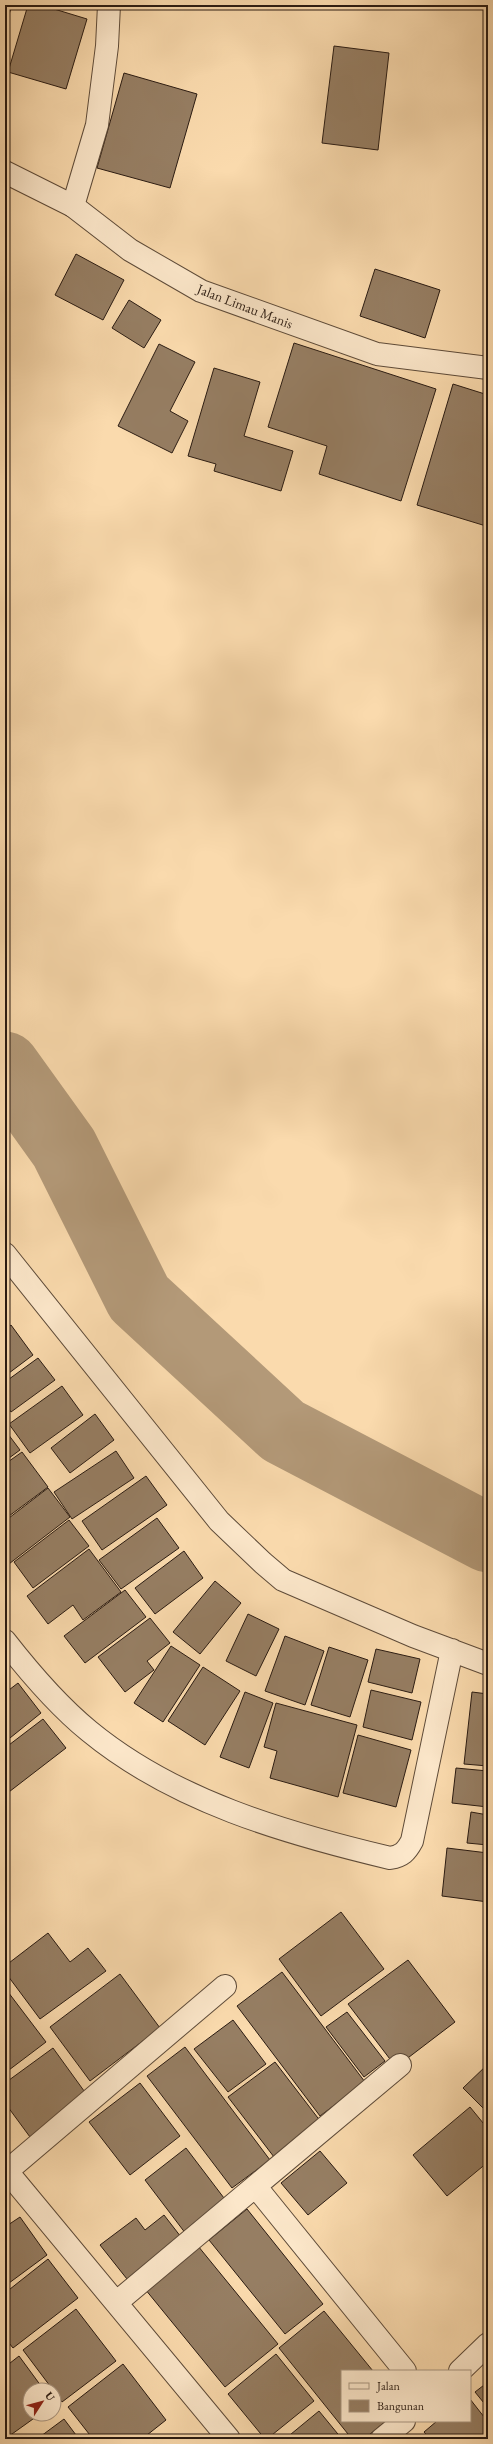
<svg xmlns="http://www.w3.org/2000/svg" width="493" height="2444" font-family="'EB Garamond',serif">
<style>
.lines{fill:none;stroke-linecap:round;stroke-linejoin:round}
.river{stroke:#b39978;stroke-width:69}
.building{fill:#967e63;stroke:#2a1b12}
.minor-casing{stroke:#5e4b39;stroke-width:24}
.tertiary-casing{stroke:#5e4b39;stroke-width:24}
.minor{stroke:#fce7ca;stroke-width:22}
.tertiary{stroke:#fce7ca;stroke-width:22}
.labels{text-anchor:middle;stroke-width:4;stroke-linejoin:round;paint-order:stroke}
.street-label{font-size:14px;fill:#2a1b12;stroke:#fce7ca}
</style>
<rect width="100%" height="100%" fill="#fadaad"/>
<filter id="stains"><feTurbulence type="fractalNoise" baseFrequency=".005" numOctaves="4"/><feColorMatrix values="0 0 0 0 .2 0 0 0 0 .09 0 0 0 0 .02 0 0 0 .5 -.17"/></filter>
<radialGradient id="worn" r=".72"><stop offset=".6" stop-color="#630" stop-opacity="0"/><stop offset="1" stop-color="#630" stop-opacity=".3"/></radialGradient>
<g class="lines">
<path class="river" d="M5 1066 64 1148 139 1298 283 1431 488 1538"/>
</g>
<path class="building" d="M5 5H12L5 27Z
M28 5H41L87 19 66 89 8 72Z
M334 46 389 53 378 150 322 143Z
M124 73 197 94 170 188 97 168Z
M76 254 124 280 103 320 55 295Z
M375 269 440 290 425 338 360 316Z
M129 300 161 320 144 348 112 328Z
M294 343 436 389 401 501 319 474 327 446 268 427Z
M159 344 195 362 170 411 188 421 172 453 118 426Z
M214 368 260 382 244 436 293 451 281 491 214 471 216 464 188 456Z
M453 384 488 395V518L486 526 417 505Z
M11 1325 33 1355 5 1376V1330Z
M38 1358 55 1380 11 1412 5 1403V1382Z
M62 1386 83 1415 30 1453 9 1424Z
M95 1414 114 1440 70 1473 51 1448Z
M5 1430 20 1450 5 1461Z
M116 1451 134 1478 72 1519 54 1492Z
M22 1452 48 1487 5 1519V1464Z
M146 1476 167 1505 102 1550 82 1521Z
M48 1488 70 1517 5 1567V1521Z
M157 1518 179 1548 121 1589 99 1560Z
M69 1520 89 1546 33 1588 14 1562Z
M89 1549 121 1592 83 1620 73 1605 48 1624 27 1596Z
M184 1551 203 1578 155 1614 135 1588Z
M215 1581 241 1603 200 1654 173 1632Z
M125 1590 146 1617 85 1663 64 1636Z
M248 1614 279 1629 256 1676 226 1661Z
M150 1618 170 1643 147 1661 154 1670 125 1692 98 1657Z
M285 1636 324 1651 305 1705 265 1691Z
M171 1646 200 1665 163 1722 134 1703Z
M329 1647 368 1660 350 1717 311 1705Z
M376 1649 420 1659 412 1693 368 1682Z
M203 1667 240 1691 205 1745 168 1721Z
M18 1683 41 1713 5 1742V1693Z
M371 1690 421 1702 412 1740 363 1727Z
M245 1692 273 1703 249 1768 220 1757Z
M472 1692 488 1694V1766L464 1764Z
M276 1703 357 1725 338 1797 270 1778 277 1751 264 1747Z
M43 1719 66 1748 5 1795V1748Z
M358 1735 411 1750 396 1807 343 1793Z
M456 1768 488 1771V1807L452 1803Z
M471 1812 488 1815V1845L467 1843Z
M447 1848 488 1853V1902L442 1896Z
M341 1912 384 1969 321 2016 279 1959Z
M48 1933 70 1962 88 1948 106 1971 40 2019 5 1972V1966Z
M408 1960 455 2022 396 2067 348 2004Z
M282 1972 365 2082 320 2116 237 2006Z
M120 1974 160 2028 90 2081 50 2027Z
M5 1988 46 2042 5 2073Z
M347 2012 385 2061 364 2077 326 2027Z
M233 2020 266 2064 228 2092 194 2049Z
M185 2047 270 2160 232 2188 147 2076Z
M53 2048 87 2095 30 2137 5 2103V2083Z
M275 2062 321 2122 274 2157 228 2097Z
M488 2064V2113L463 2088Z
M140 2083 180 2136 130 2175 89 2122Z
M470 2107 488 2129V2162L447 2196 413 2155Z
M186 2148 227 2202 186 2234 145 2180Z
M320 2151 347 2183 308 2215 281 2183Z
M247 2209 323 2304 285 2334 209 2240Z
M164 2215 181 2237 127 2279 100 2245 136 2218 145 2230Z
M20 2217 47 2255 5 2286V2220L8 2225Z
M198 2246 278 2344 225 2387 145 2289Z
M48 2259 78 2298 13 2348 5 2338V2293Z
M76 2309 116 2361 62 2402 23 2350Z
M324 2311 373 2371H342V2421H386L364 2439H352L279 2348Z
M276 2354 314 2401 267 2439H265L228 2394Z
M19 2356 44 2390H30V2414H40L5 2439V2367Z
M123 2364 166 2420 142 2439H93L68 2407Z
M488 2382V2408L475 2392Z
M470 2399 488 2422V2439H430L424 2432 437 2421H470Z
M319 2411 342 2439H285Z
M64 2419 79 2439H37Z"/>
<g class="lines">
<defs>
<path id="minor" d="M73 206 97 125 107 46 109 5
M5 1254 219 1521 263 1563 283 1580 413 1636 488 1664
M5 1641C30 1673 57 1705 89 1731 174 1801 285 1833 390 1858 402 1856 406 1852 412 1841L452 1650
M5 2169 229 2439
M7 2171 225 1986
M256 2187 405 2371
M117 2302 400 2065
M460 2371 488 2344
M382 2439 404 2421"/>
<path id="tertiary" d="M5 172 73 206 130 250 201 291 377 354 488 368"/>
</defs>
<use href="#minor" class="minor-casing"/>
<use href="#tertiary" class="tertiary-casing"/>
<use href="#minor" class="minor"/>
<use href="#tertiary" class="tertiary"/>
</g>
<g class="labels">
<g class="street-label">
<text transform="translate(245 306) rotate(21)" y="5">Jalan Limau Manis</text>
</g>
</g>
<rect width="493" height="2444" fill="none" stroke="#fadaad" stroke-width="20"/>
<rect x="6" y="6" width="481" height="2432" fill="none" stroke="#2a1b12" stroke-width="2"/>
<rect x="10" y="10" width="473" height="2424" fill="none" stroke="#2a1b12"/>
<rect x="341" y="2370" width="130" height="52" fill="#fce7ca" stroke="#a89580"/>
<rect x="349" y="2383" width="20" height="6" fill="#fce7ca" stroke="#a89580"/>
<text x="377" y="2390" font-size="12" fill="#2a1b12">Jalan</text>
<rect x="349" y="2400" width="20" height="12" fill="#967e63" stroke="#a89580"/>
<text x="377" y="2410" font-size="12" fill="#2a1b12">Bangunan</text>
<g transform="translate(42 2402) rotate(54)"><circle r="19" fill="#fce7ca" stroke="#a89580"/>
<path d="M0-3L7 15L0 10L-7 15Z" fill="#8f2418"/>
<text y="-6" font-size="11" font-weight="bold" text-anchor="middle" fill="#2a1b12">U</text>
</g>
<rect width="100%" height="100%" filter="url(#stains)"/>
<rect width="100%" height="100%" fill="url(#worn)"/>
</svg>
